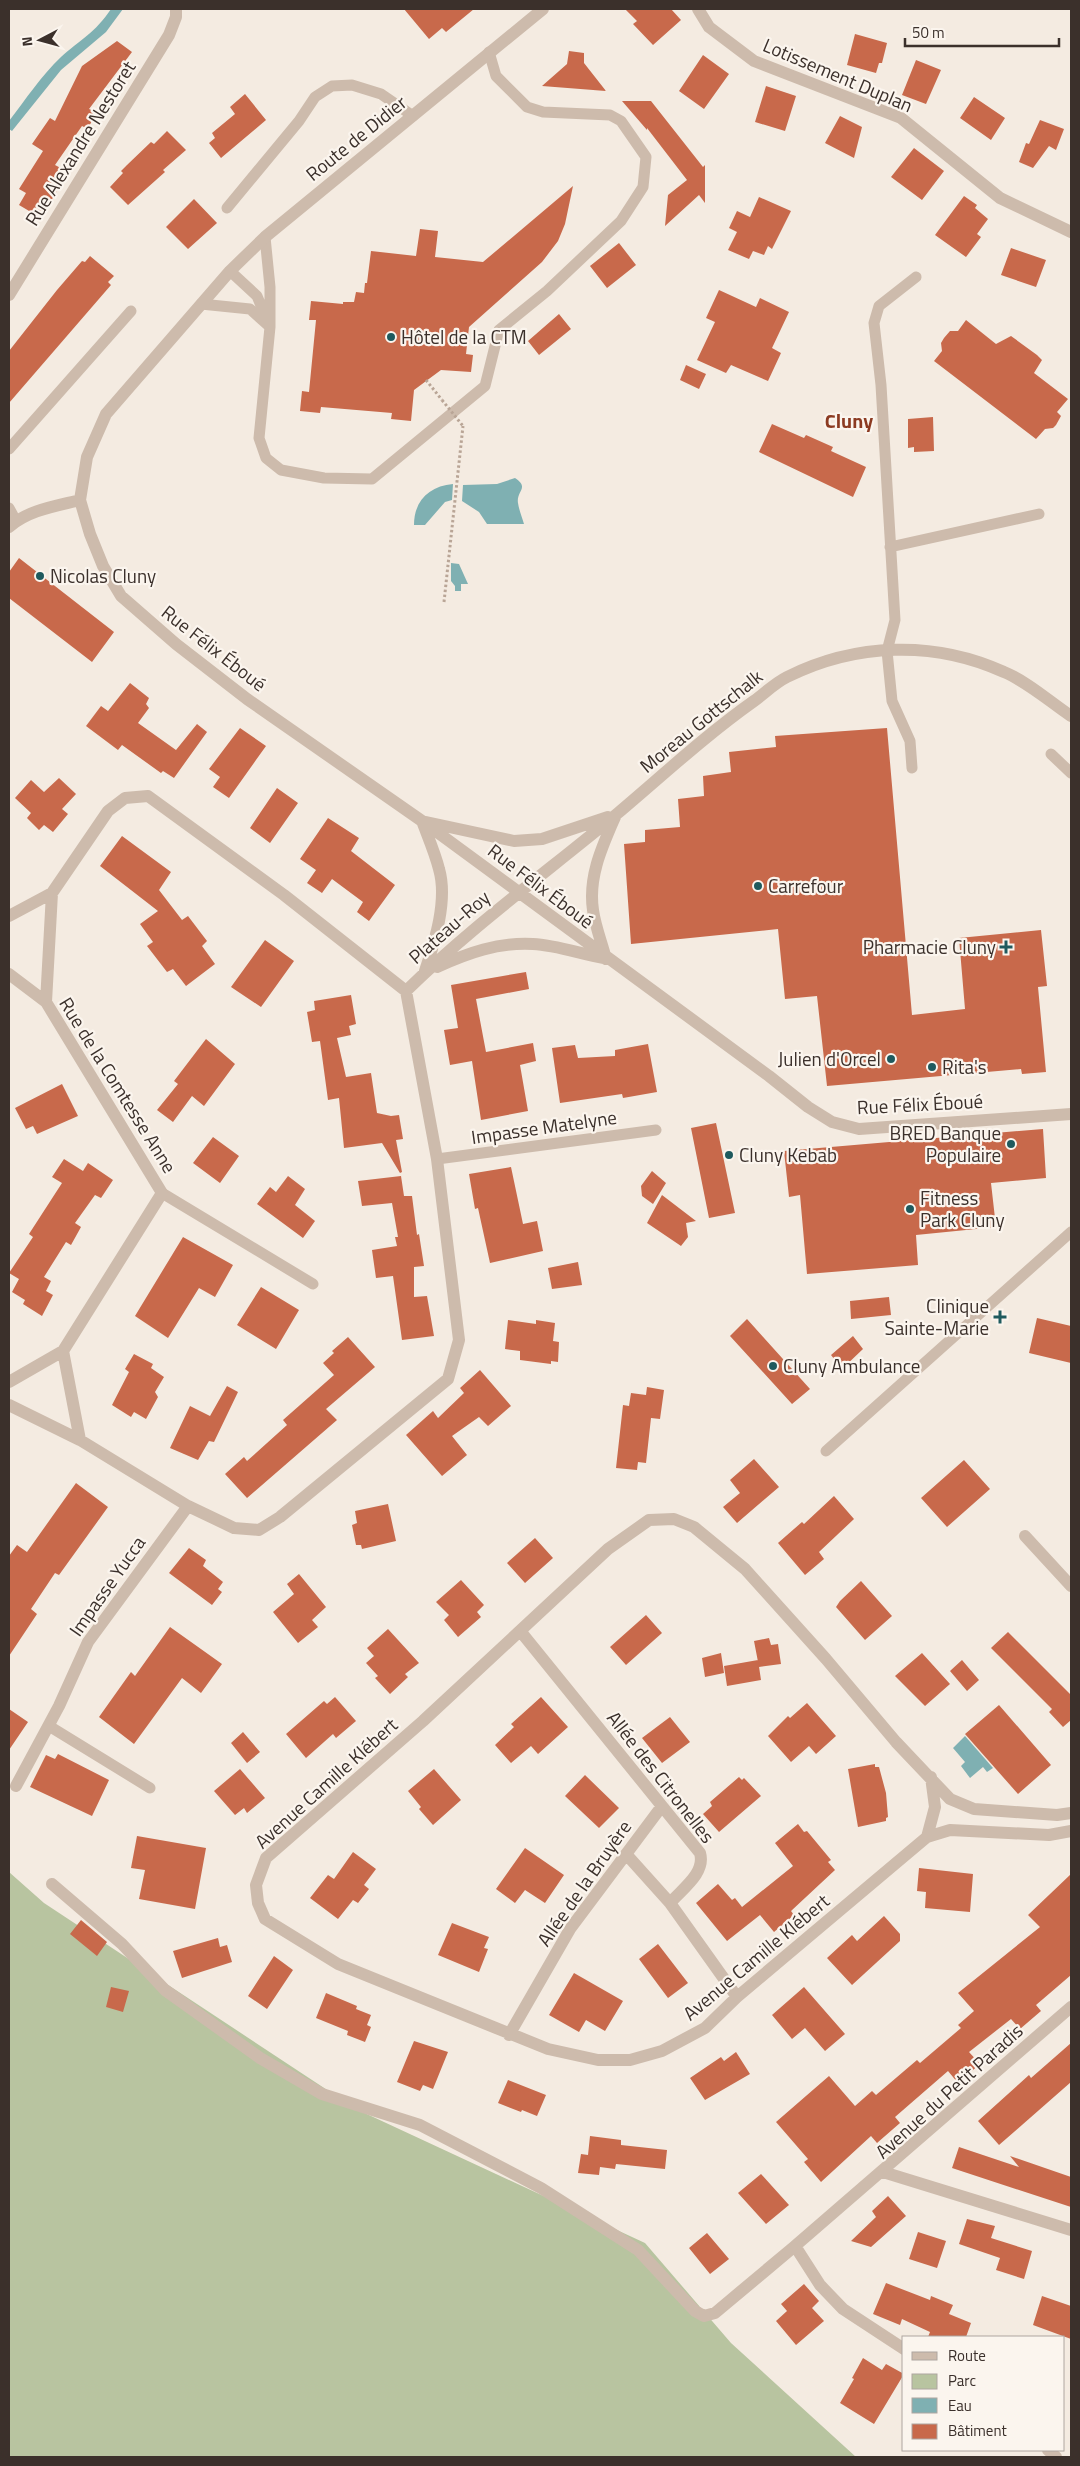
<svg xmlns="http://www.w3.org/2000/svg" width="1080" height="2466" font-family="'Titillium Web',sans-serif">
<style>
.green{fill:#b8c4a0}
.water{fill:#7fb0b2}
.building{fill:#c8694b}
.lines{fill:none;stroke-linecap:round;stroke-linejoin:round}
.path{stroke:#b9a596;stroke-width:3;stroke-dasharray:2.5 2.5;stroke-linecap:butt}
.service{stroke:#cdbbac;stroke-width:11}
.minor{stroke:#cdbbac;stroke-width:12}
.path-bridge{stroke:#b9a596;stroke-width:3;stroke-dasharray:2.5 2.5;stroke-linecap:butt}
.poi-dot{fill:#1f5a5e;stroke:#fbf5ee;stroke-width:2}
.labels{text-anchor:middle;stroke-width:4.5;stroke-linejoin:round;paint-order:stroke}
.street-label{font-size:19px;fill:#3b302b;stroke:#fbf5ee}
.poi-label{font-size:19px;fill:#3b302b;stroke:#fbf5ee;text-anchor:start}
.neighbourhood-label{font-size:20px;font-weight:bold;fill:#8c3b22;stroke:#fbf5ee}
</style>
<rect width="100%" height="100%" fill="#f4ebe1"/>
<path class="green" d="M9 1872 44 1903 356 2109 645 2243 731 2343 856 2457H9Z"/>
<path class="water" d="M111 9H123L106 32 61 70 12 131 9 129V121C26 99 41 76 61 57 81 39 95 33 111 9Z
M515 478C530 488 516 491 518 503 519 510 522 517 524 524H487L479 512 462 501 463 485 497 484Z
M453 484 452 500 445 502 425 525H414C414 501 429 486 453 484Z
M451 563 459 564 468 584H461V591H455V586L451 581Z
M965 1736 993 1768 987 1772 983 1767 970 1778 961 1766 965 1762 953 1748Z"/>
<path class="building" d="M404 9H474L446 32 442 28 429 39Z
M625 9H671L681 20 653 45 633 24 637 21Z
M855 34 887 43 882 63H879L876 73 847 65Z
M117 41 132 52 89 109 96 112 88 129 82 126 55 165 68 172 41 218 19 205 26 193 19 189 43 151 32 144 50 118 55 121 82 66Z
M569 51 584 53V63L606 91 542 86 567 64Z
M703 55 729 74 704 109 679 91Z
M916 60 941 70 926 104 902 95Z
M766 86 796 96 785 131 755 122Z
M245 94 266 120 221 158 209 143 215 138 212 133 235 114 230 107Z
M974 97 1005 118 991 140 960 118Z
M622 101H651L703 167 705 165V203L699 195 665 226 668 195 687 180 647 128V130Z
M840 116 862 127 854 158 825 143Z
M1040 120 1064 129 1056 150 1049 146 1033 168 1019 162 1026 143 1029 144Z
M167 131 186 150 163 170 165 172 128 205 110 187 123 173 121 171 127 165 151 142 154 144Z
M914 148 944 171 922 200 891 177Z
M573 186 565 224 558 241 542 262 469 327 466 354 473 355 471 372 441 370 414 390 411 421 391 419 392 413 321 407 320 413 300 411 302 391 309 392 316 320H309L311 301 343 304V302H354L356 292 364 293 365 283H367L371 251 416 256 420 229 438 231 435 257 483 262Z
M964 196 977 205 975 208 988 219 977 234 981 237 966 257 935 235Z
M759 197 791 211 772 249 768 246 764 255 753 251 749 259 728 250 737 232 729 228 737 211 750 217Z
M194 199 217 223 188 249 166 227Z
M619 243 636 265 607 288 590 266Z
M1011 248 1046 260 1036 287 1001 275Z
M90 256 114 276 108 282 111 285 9 403V351L57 290 82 261 85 262Z
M719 290 756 307 760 298 789 312 772 348 781 353 768 381 731 365 726 373 697 360 715 322 706 318Z
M559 314 571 329 539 355 528 341Z
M966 320 996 344 1011 336 1037 355 1042 360 1034 373 1068 399 1057 412 1061 416 1056 425 1053 428 1045 429 1036 439 934 361 942 351 941 343 944 338 950 331H958Z
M686 365 706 374 699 389 680 380Z
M933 417 934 451 914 452V447L908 448V419Z
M772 424 804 438 806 435 833 447 831 451 866 467 853 497 759 452Z
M19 558 114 632 92 662 9 598V572Z
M130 683 149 698 146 704 149 708 138 723 176 750 197 724 207 732 174 778 163 771 161 773 122 745 118 750 86 726 101 706 108 711Z
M240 728 266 746 229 798 213 787 220 777 209 769Z
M887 728 912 1015 965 1009 959 938 1041 930 1047 986 1038 987 1046 1072 1022 1074 1021 1069 827 1086 817 996 785 999 778 929 631 944 624 844 645 842V830L680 827 678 799 704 796 703 776 731 772 729 752 776 747 775 736Z
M59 778 76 794 62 809 68 814 53 832 44 825 39 830 27 818 31 813 15 798 31 780 44 792Z
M277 788 298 803 270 843 250 828Z
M328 818 359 838 351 851 395 885 369 921 357 912 363 902 332 879 322 893 307 883 316 870 300 859Z
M122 836 171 872 159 890 182 920 188 916 207 941 202 946 215 964 186 986 173 969 167 972 147 946 153 942 140 924 158 911 100 866Z
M265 940 294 961 261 1007 231 987Z
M526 972 529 989 476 999 486 1052 533 1043 536 1061 520 1065 528 1111 481 1120 472 1061 450 1065 444 1030 458 1028 451 985Z
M351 995 356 1024 349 1026 351 1035 337 1038 346 1077 371 1073 377 1113 391 1116 399 1115 403 1139 396 1140 402 1172 400 1173 382 1143 344 1148 339 1098 328 1100 320 1041 312 1042 307 1012 315 1010 314 1001Z
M206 1039 235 1064 204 1106 192 1096 173 1122 157 1110 178 1084 174 1081Z
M648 1044 657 1092 623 1098 622 1094 560 1103 552 1048 575 1045 578 1058 615 1056V1050Z
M62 1084 78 1116 37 1134 33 1126 26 1129 15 1108Z
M716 1123 735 1213 709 1218 691 1128Z
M1043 1129 1046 1178 991 1183 996 1227 916 1235 918 1265 807 1274 800 1195 789 1197 784 1151Z
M213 1137 239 1156 220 1183 193 1163Z
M64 1159 83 1171 88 1163 113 1180 101 1198 95 1195 75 1223 81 1227 71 1245 66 1242 44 1277 51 1281 46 1291 53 1295 42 1316 23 1304 25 1300 12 1292 19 1279 9 1273 33 1237 29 1234 62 1183 52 1177Z
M511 1167 523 1224 537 1221 543 1251 490 1263 478 1208 475 1209 469 1174Z
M652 1171 666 1183 653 1204 642 1196 641 1186Z
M288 1176 305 1189 295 1205 315 1221 303 1238 257 1204 270 1187 276 1192Z
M401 1176 404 1196H412L417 1235 419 1234 424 1266 414 1267V1297L427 1296 434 1336 402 1340 393 1276 376 1278 372 1250 397 1246 395 1237H398L392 1203 362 1206 358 1181Z
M662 1195 696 1221 686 1223 688 1237 681 1246 647 1223Z
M183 1237 233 1265 215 1297 199 1288 168 1338 135 1316Z
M578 1262 582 1285 552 1289 548 1268Z
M261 1287 299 1310 276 1349 237 1325Z
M889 1297 891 1315 851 1319 850 1301Z
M1037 1318 1071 1326V1363L1029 1353Z
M747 1319 810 1389 792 1404 730 1336Z
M508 1320 536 1324V1320L555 1323 553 1341 559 1342 558 1362 551 1361V1364L520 1360V1351L505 1349Z
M853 1336 863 1349 842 1369 831 1355Z
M348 1337 375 1367 326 1409 337 1420 247 1498 225 1474 244 1457 247 1461 287 1425 283 1420 334 1375 323 1363 334 1353 332 1351Z
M134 1354 153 1364 151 1368 164 1377 155 1392 158 1397 146 1419 134 1412 131 1417 112 1405 129 1372 125 1369Z
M480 1370 511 1406 488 1426 479 1417 452 1436 467 1455 442 1476 406 1435 433 1411 438 1418 464 1393 460 1388Z
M227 1386 238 1392 214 1442 209 1441 198 1460 170 1448 190 1406 210 1416Z
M647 1387 664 1390 660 1419 651 1418 646 1463 638 1462 637 1470 616 1468 623 1405 629 1406 631 1393 646 1395Z
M754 1459 779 1487 737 1523 723 1507 740 1493 730 1480Z
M964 1460 990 1489 947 1527 921 1498Z
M76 1483 108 1507 59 1575 55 1573 31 1609 37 1614 9 1656V1556L17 1545 27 1552Z
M834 1496 854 1519 819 1552 824 1559 805 1575 778 1543 802 1522 804 1524Z
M388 1504 396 1541 362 1549 361 1545H356L352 1525 357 1523 355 1511Z
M535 1538 553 1558 525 1583 507 1563Z
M189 1548 206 1560 203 1566 223 1582 218 1589 222 1592 212 1605 169 1573Z
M299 1574 326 1607 312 1620 318 1627 298 1643 273 1612 294 1594 287 1584Z
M461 1580 484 1605 477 1612 481 1617 458 1637 444 1620 449 1615 436 1602Z
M861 1581 892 1616 865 1640 836 1607 840 1601Z
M646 1615 662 1633 626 1665 610 1647Z
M170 1627 222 1664 201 1693 182 1678 134 1744 99 1717 131 1672 135 1676Z
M388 1629 419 1663 405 1674 408 1677 390 1694 375 1678 378 1676 366 1663 374 1656 367 1648Z
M1008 1632 1071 1695V1720L1063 1727 1049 1712 1052 1709 991 1648Z
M769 1638 771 1645 778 1644 781 1664 759 1667 754 1641Z
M721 1653 724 1673 705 1677 702 1658Z
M922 1653 950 1684 925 1706 895 1676Z
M758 1660 761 1680 727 1686 724 1666Z
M962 1660 979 1680 967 1691 950 1671Z
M335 1697 356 1721 336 1738 333 1734 306 1758 286 1734 324 1701 327 1704Z
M541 1697 568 1727 538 1754 531 1746 511 1763 495 1745 514 1727 511 1724Z
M807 1703 836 1736 816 1754 809 1746 791 1762 768 1736 788 1716 790 1718Z
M999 1705 1051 1765 1018 1794 965 1734Z
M9 1709 28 1722 9 1750Z
M670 1717 690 1742 662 1763 642 1738Z
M243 1732 260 1752 247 1763 231 1743Z
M58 1754 109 1780 92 1816 30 1787 46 1755 55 1759Z
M875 1764V1767H879L886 1793 888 1817 886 1818V1821L858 1827 848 1769Z
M240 1769 265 1798 247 1813 244 1808 235 1815 214 1791Z
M434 1769 461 1800 433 1825 419 1809 421 1807 408 1791Z
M585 1775 619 1808 599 1828 565 1796Z
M739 1777 742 1780 744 1778 761 1796 719 1832 703 1814 712 1806 710 1802Z
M798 1824 804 1832 807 1831 831 1860 828 1862 835 1870 791 1911 794 1915 774 1932 760 1915 727 1941 696 1903 718 1884 732 1900 735 1898 742 1907 793 1866 775 1843Z
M137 1836 206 1848 195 1909 139 1899 145 1870 131 1868Z
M525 1848 564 1875 545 1903 525 1890 515 1903 496 1889Z
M353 1852 376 1869 364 1885 369 1889 358 1903 353 1900 338 1919 310 1898 328 1875 334 1879Z
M919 1868 973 1874 970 1912 925 1908 926 1892 917 1891Z
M1071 1874V1975L1036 2005 1041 2011 1020 2029 1011 2019 969 2052 980 2064 958 2083 948 2071 895 2117 900 2123 877 2143 871 2136 821 2182 804 2162 808 2159 776 2122 829 2076 855 2106 872 2091 876 2095 917 2060 920 2063 961 2028 958 2025 974 2011 958 1993 1040 1927 1028 1915Z
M884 1916 900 1934V1941L852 1985 827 1958 852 1935 857 1941Z
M81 1920 107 1942 97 1956 70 1934Z
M452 1923 489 1937 484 1948 488 1949 479 1972 438 1955Z
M218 1938 220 1947 227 1945 232 1962 182 1978 173 1951Z
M658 1944 688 1983 668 1998 639 1959Z
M274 1956 293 1970 267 2009 248 1996Z
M574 1973 623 2001 605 2031 586 2020 579 2032 549 2015Z
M111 1987 129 1991 123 2012 106 2007Z
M804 1987 845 2034 825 2051 805 2028 792 2039 772 2015Z
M326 1993 357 2006 356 2009 371 2015 367 2025 371 2027 365 2042 347 2035 348 2031 316 2018Z
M414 2041 448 2052 433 2089 423 2085 420 2091 397 2082Z
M1071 2043V2082L999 2145 978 2121 1029 2075 1031 2078Z
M736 2052 750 2074 705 2100 690 2078 721 2057 724 2061Z
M508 2080 546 2095 537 2116 522 2110 521 2112 498 2103Z
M590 2136 621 2140V2145L667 2150 665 2169 616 2164 615 2169 600 2167 599 2175 578 2173 581 2154 588 2155Z
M959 2147 1019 2167 1010 2156 1071 2177V2207L952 2168Z
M761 2174 789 2205 766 2224 738 2193Z
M888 2196 906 2216 871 2247 851 2241 876 2217 872 2211Z
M967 2219 995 2226 991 2238 1032 2251 1024 2279 996 2270 1000 2258 959 2244Z
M918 2232 946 2241 937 2268 909 2259Z
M707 2233 729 2259 710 2274 689 2248Z
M886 2283 930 2300 931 2296 953 2305 949 2314 971 2323 966 2337H928L930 2332 902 2319 900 2325 873 2314Z
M804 2284 819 2301 812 2308 824 2321 796 2345 776 2321 787 2311 781 2304Z
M1042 2296 1071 2306V2339L1033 2325Z
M863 2358 882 2370 886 2364 904 2374 874 2424 840 2403 854 2379 852 2378Z"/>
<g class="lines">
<path class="path" d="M426 380 442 400
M444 602 463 426"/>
<path class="service" d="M227 208 299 121 315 97 332 86 352 85 381 94 413 116
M265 237 270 287V327
M230 271 257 296 267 320
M201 304 250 309 270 327 259 438 266 458 281 470 324 478 372 479 485 386 499 330 547 291 621 221 643 187 646 157 621 121 610 115 543 112 527 107 496 76 489 52
M9 449 131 311
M9 508 16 521
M890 547 1039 514
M1051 754 1071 773
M912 768 910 741 892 701 887 651 895 620 881 385 874 323 879 306 916 277
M437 1159 656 1130
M162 1193 313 1284
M826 1451 1071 1232
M49 1726 150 1788"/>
<path class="minor" d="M543 9 265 237 230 271 106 414 87 457 80 500 90 534 103 566 121 596 176 644 247 699 422 821 769 1076 808 1107 832 1122 859 1129 1071 1114
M698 9 709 27 754 61 901 118 1000 198 1071 232
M9 295 169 35 176 17V9
M9 527C28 510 56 506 80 500
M422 821C428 837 435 853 439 869 448 900 435 941 425 971
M426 822 514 841 542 839 608 817
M9 916 52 893
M606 959C602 943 595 926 593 910 588 877 602 847 615 817
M437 967C468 953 498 942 533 944 556 945 581 954 604 958
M9 974 46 1002 162 1193 63 1351 9 1382
M406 991C472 926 547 872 618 813 663 775 706 735 754 701 765 693 775 683 787 677 855 643 934 640 1004 672 1028 682 1050 702 1071 716
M63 1351 80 1440
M9 1405 80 1440 188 1506 234 1528 259 1530 280 1517 448 1379 459 1340 437 1159 406 991 284 895 148 796 125 798 108 811 52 893 46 1002
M1025 1536 1071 1586
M521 1632 700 1853C706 1873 682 1889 670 1903L737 1997
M16 1786 59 1706 88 1642 188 1506
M1071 1813 1057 1815 974 1809 950 1799 896 1742 826 1659 745 1569 694 1527 674 1519 649 1520 608 1549 423 1721 266 1858 256 1885 258 1903 265 1919 338 1964 548 2049 598 2060H630L662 2051 705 2028 737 1997 927 1837 950 1830 1049 1835 1071 1831
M927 1837 935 1807 931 1777
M626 1854 670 1903
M52 1884 122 1944 165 1990 260 2058 322 2094 420 2125 541 2188 638 2250 695 2311 704 2316 715 2313 795 2246
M509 2035 570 1929 662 1806
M883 2172 1071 2230
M904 2349 843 2309 820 2285 795 2246 1071 2007
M1048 2450 1056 2457"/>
<path class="path-bridge" d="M442 400 463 426"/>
</g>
<g class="poi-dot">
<circle cx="391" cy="337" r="5"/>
<circle cx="40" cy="576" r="5"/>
<circle cx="758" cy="886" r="5"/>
<path d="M1003.5 939.5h5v5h5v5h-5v5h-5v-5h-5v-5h5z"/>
<circle cx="891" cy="1059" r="5"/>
<circle cx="932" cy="1067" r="5"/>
<circle cx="1011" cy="1144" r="5"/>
<circle cx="729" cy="1155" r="5"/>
<circle cx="910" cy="1209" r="5"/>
<path d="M997.5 1309.5h5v5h5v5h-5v5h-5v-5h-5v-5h5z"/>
<circle cx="773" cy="1366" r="5"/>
</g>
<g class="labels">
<g class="street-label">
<text transform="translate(838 75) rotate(23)" y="7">Lotissement Duplan</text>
<text transform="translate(356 138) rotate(-39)" y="7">Route de Didier</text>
<text transform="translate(80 143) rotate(-58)" y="7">Rue Alexandre Nestoret</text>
<text transform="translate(214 648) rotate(38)" y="7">Rue Félix Éboué</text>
<text transform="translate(701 721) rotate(-39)" y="7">Moreau Gottschalk</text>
<text transform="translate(541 886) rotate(37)" y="7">Rue Félix Éboué</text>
<text transform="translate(449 927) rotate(-41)" y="7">Plateau-Roy</text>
<text transform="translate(118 1085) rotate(58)" y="7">Rue de la Comtesse Anne</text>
<text transform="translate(920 1104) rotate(-3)" y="7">Rue Félix Éboué</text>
<text transform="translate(544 1127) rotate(-8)" y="7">Impasse Matelyne</text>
<text transform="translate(107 1586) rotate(-55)" y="7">Impasse Yucca</text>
<text transform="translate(661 1777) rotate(52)" y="7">Allée des Citronelles</text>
<text transform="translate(326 1783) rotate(-42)" y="7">Avenue Camille Klébert</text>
<text transform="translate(584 1883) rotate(-55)" y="7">Allée de la Bruyère</text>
<text transform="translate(756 1957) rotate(-40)" y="7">Avenue Camille Klébert</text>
<text transform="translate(949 2091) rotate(-42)" y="7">Avenue du Petit Paradis</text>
</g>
<g class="poi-label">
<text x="401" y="344">Hôtel de la CTM</text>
<text x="50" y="583">Nicolas Cluny</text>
<text x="768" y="893">Carrefour</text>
<text x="996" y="954" text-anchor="end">Pharmacie Cluny</text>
<text x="881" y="1066" text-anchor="end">Julien d'Orcel</text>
<text x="942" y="1074">Rita's</text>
<text x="1001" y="1140" text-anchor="end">BRED Banque<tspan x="1001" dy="22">Populaire</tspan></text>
<text x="739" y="1162">Cluny Kebab</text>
<text x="920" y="1205">Fitness<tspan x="920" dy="22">Park Cluny</tspan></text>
<text x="989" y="1313" text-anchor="end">Clinique<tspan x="989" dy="22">Sainte-Marie</tspan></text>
<text x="783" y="1373">Cluny Ambulance</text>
</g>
<g class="neighbourhood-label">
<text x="849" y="428">Cluny</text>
</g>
</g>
<rect width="1080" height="2466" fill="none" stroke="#3b302b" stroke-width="20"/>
<rect x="902" y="2336" width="162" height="115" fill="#fbf5ee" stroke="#aea6a0"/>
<rect x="912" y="2352" width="25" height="8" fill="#cdbbac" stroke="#aea6a0"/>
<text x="948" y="2361" font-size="15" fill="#3b302b">Route</text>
<rect x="912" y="2374" width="25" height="15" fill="#b8c4a0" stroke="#aea6a0"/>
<text x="948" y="2386" font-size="15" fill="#3b302b">Parc</text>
<rect x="912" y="2398" width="25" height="15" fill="#7fb0b2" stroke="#aea6a0"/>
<text x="948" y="2411" font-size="15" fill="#3b302b">Eau</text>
<rect x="912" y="2424" width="25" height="15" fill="#c8694b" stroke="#aea6a0"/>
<text x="948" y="2436" font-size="15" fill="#3b302b">Bâtiment</text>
<g transform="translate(40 40) rotate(264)" stroke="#fbf5ee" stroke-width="4" paint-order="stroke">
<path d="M0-4L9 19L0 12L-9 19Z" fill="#3b302b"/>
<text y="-8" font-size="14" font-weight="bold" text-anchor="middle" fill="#3b302b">N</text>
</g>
<path d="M905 38v8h154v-8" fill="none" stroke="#3b302b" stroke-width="2.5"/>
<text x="912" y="38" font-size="15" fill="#3b302b" stroke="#fbf5ee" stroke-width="4" paint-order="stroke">50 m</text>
</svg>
